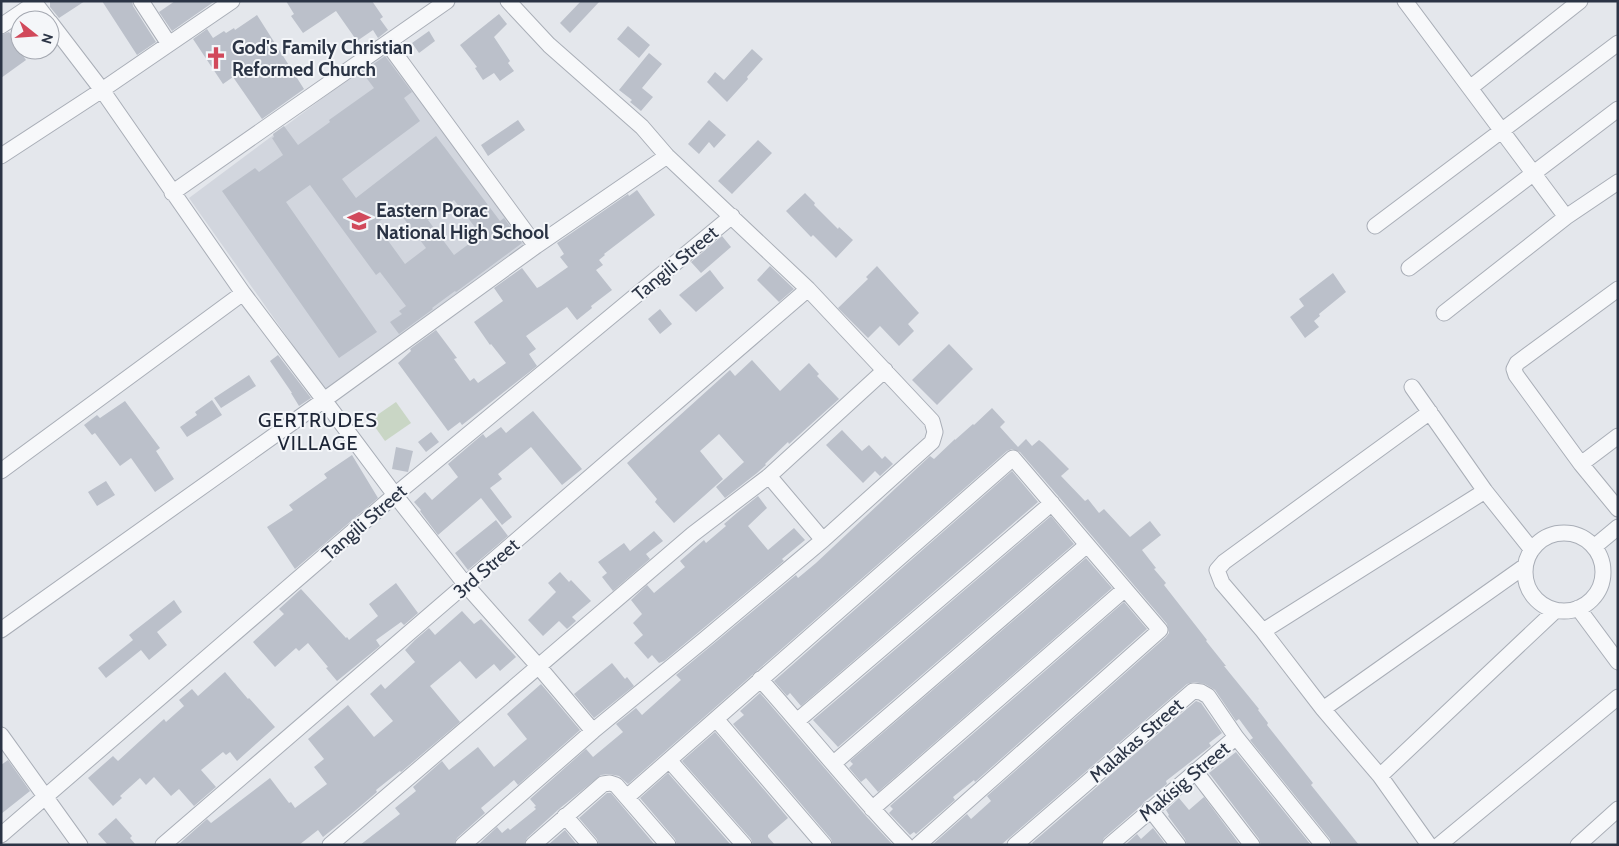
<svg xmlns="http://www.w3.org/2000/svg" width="1619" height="846" font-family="Cabin,sans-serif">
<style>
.built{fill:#d2d6de}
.pitch{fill:#c9d6c5}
.building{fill:#bbc0ca;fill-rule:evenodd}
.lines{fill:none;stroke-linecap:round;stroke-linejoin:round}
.street-casing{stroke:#a9aeb7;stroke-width:17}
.street{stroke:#f7f8fa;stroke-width:15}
.labels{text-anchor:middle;stroke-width:4;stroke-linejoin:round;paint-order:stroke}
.poi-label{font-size:19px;font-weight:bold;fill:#2b3445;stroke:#f4f6f9;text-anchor:start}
.street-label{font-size:19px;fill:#2b3445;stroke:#f4f6f9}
.neighbourhood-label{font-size:20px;letter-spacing:1px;fill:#1d2536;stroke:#f4f6f9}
</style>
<rect width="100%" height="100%" fill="#e4e7ec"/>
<path class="built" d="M387 50 530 243 326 392 189 198Z"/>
<path class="pitch" d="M396 402 411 423 385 441 370 420Z"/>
<path class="building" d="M50 1H85L59 18 50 7Z
M102 1H132L133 6 156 42 137 55Z
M175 1H215L172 31 159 12Z
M286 1H372L383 17 380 19 388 30 378 38 373 30 357 41 336 11 303 33 291 16 294 14Z
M581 1H600L570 33 560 23Z
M499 14 507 24 494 37 510 61 508 63 514 71 500 81 494 73 483 80 475 68 477 67 460 45Z
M257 15 304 89 262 119 233 77 223 84 193 39 207 29 213 38 224 31 226 33 234 28 235 30Z
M628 26 650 45 639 58 617 39Z
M429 31 435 41 419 53 412 43Z
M9 32 18 44 16 46 26 60 1 78V35Z
M752 49 763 59 747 77 748 79 727 102 707 82 715 72 724 80Z
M649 53 662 64 642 88 653 97 641 111 630 102 632 100 619 90Z
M385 56 412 92 404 98 420 121 342 179 356 198 436 136 500 221 504 218 522 243 456 292 455 291 432 308 433 309 399 334 390 322 402 314 399 311 406 306 380 272 376 275 310 185 286 202 377 332 339 358 222 191 255 168 259 172 283 155 272 138 274 137 273 134 284 126 298 145 330 122 329 120 374 88 362 72ZM454 200 481 235 454 255 428 220ZM396 208 426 248 405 264 376 224Z
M518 120 525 130 488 156 481 145Z
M709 120 726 135 714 148 709 142 699 154 688 144Z
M758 140 772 153 732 194 718 181Z
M637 190 655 215 604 254 605 255 599 260 603 265 596 270 612 290 591 306 592 308 577 320 567 307 526 336 536 349 529 354 537 366 462 425 460 422 448 431 398 363 411 351 410 349 436 330 457 358 454 359 470 381 474 378 478 383 506 363 491 344 490 345 474 322 503 301 494 288 522 268 537 288 541 286 568 267 560 257 564 254 557 243 628 194 629 196Z
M805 193 815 203 814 205 838 229 839 227 853 240 836 258 813 235 811 237 786 211Z
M722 236 731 247 701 273 691 262Z
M770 266 794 289 779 302 757 280Z
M877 266 919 313 908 324 914 331 899 346 880 326 868 338 838 308 868 279 866 277Z
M710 270 724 288 696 312 679 295Z
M1333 273 1346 292 1319 314 1320 316 1314 321 1319 327 1305 338 1290 317 1304 306 1299 299Z
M660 309 672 324 660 334 648 319Z
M949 344 973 369 937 405 912 380Z
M278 355 311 398 299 406 291 393H292L270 361Z
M752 360 780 391 809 363 819 374 817 376 839 399 789 444 788 442 765 464 766 465 757 473 725 498 716 487 744 462 719 434 700 451 723 479 674 523 655 502 657 499 627 463 730 370 735 376Z
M249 375 256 386 221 408 214 398Z
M212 400 222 415 187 437 180 427 197 415 195 412Z
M125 401 160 448 156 451 174 479 155 492 131 458 120 466 95 433 92 435 84 425 97 415 100 418Z
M992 408 1005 422 1000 427 1018 447 1026 439 1032 446 1039 440 1043 443 1069 469 1061 476 1085 501 1088 499 1099 513 1104 509 1130 537 1150 521 1161 535 1142 550 1156 568 1154 569 1166 583 1164 585 1207 640 1206 641 1226 666H1224L1259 709 1258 710 1268 723 1267 725 1313 783 1311 785 1359 845H1332L1330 839 1250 740 1253 738 1239 719 1236 721 1215 690 1205 684 1194 682 1187 684 1001 845H932L967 814 971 819 991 801 987 796 1166 637 1169 633 1167 624 1059 497 1020 452 1012 449 1007 451 628 784 619 776 609 774 601 775 559 809 527 838 524 845H478L497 827 502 833 508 828 510 830 536 809 534 807 536 806 530 799 586 749 593 757 623 732 616 724 636 708 642 715 681 680 676 675 796 575 798 578 816 563 930 456 934 459 955 439V440L973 424 974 425Z
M533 411 582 469 562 485 531 447 498 474 502 479 490 488 512 517 502 525 481 498 438 535 420 511 421 510 414 502 425 492 432 500 458 477 448 464 483 434 486 438 501 427 506 433Z
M842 430 862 451 869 445 882 459 885 456 893 464 880 476 875 471 863 483 826 445Z
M431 432 439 442 426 452 418 442Z
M396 447 413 451 408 472 392 469Z
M352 455 378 498 295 569 267 527 293 510 289 505 327 478 324 474Z
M1012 471 1038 502 801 706 790 693 787 696 774 681Z
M106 481 115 495 97 506 88 492Z
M758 496 767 508 748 526 768 550 794 528 805 540 782 559 784 561 664 661 659 663 652 655 648 659 634 643 643 635 633 623 642 614 631 600 647 585 654 593 685 567 680 561 704 540 706 543 726 526 724 524 738 512Z
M1051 516 1074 544 838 747 813 720Z
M496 520 508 536 468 570 455 553Z
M654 531 663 541 646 554 650 559 613 591 602 577 607 573 598 562 624 543 630 551Z
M1086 558 1112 588 878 792 866 778 861 782 849 768 853 764 850 761Z
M560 572 569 582 571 580 591 601 572 617 576 621 567 629 559 621 543 636 528 620 556 592 548 583Z
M396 583 418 613 404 625 401 622 376 640 380 646 337 681 326 668 328 667 308 643 299 651 296 648 275 667 253 642 284 614 279 609 301 589 346 638 347 637 349 640 378 616 369 604Z
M174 600 182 612 157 632 167 645 149 660 141 650 106 678 98 668 133 640 129 635Z
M1124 602 1147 629 975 782 974 780 953 797 955 800 916 834 914 832 910 835 889 813 893 809 890 806Z
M462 611 474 624 481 619 516 657 500 671 494 664 476 679 460 661 430 686 460 722 401 772 400 771 376 790 377 792 349 816 323 837 318 830 299 845H178L207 819 211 823 270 778 289 803 291 802 295 808 327 784 314 767 324 759 308 739 348 705 374 737 393 721 370 694 381 684 385 689 415 662 405 650 415 640 429 628 435 635Z
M612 663 625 679 627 677 634 686 594 718 574 694Z
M225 672 248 699 249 698 275 727 237 761 230 752 226 755 223 752 201 770 216 787 194 806 179 789 171 796 154 777 146 785 140 778 120 796 122 798 113 806 88 778 113 756 118 761 164 719 166 722 184 706 179 700 192 689 198 696Z
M541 684 580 730 518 785 514 780 481 808 485 813 457 838 454 845H360L400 814 395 808 416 791 413 787 442 761 449 770 478 747 494 767 527 739 507 714Z
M760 693 865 815 893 845H833L831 839 733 724 744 715 740 711Z
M1196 701 1201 703 1222 733 1209 743 1211 746 1166 781 1167 784 1144 802 1141 806 1104 838 1101 845H1034L1032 843Z
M715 732 788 818 768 835V837L775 845H753L751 839 682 761Z
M1236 752 1311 845H1261L1259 839 1209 773Z
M8 760 30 791 1 814V765Z
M668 773 731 845H677L675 839 640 798Z
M607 793H611L655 845H599L597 839 579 818Z
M1204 797 1240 845H1187L1185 839 1168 816 1169 815 1166 810 1179 798 1189 810Z
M116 818 132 836 130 838 136 845H108L98 834Z
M1153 828 1166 845H1125L1137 834 1141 839Z
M565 830 577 845H548Z"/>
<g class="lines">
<defs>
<path id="street" d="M141 1 169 44
M1405 1 1566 217
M50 22 102 90 243 293 324 400 395 495 466 585 539 667 593 731
M1 26 35 3 48 20
M388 44 536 246
M1470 88 1580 1
M1 156 102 90 232 1
M172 193 447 1
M1375 226 1618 43
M1409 268 1618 109
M1618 289 1517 363 1514 369 1516 375 1581 464 1618 509
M1444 313 1566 217 1618 182
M1412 387 1485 491 1532 550
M1581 464 1618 436
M1 471 243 293
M769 476 823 540
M1525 572a39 39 0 1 1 78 0a39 39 0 1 1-78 0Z
M1594 547 1618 527
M1578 608 1618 662
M1 630 324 400 536 246 667 156
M1263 631 1485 491
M760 679C809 734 855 792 906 845
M1323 709 1525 566
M716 719 824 845
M797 721 1052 503
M1 735 80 845
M669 760 744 845
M834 763 1087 545
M1195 771 1252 845
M1380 776 1556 610
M627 797 1013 458 1160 630 918 845
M872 809 1125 589
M1150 809 1178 845
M565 816 590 845
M1 835 395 495 732 216
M163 845 808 289
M330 845 693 534 769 476 885 370
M463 845 593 731 705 639 823 540 932 442 935 432 932 421 808 289 667 156 642 127 549 45 508 1
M533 845 603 784 610 783 616 785 668 845
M1015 845 1193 691 1201 692 1208 696 1236 737 1323 845
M1110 845 1236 737
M1429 845 1380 776 1323 709 1263 631 1222 583 1217 570 1224 562 1430 412
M1439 845 1618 697
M1578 845 1618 809"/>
</defs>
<use href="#street" class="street-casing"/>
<use href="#street" class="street"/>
</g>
<defs>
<symbol id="church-bare" viewBox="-9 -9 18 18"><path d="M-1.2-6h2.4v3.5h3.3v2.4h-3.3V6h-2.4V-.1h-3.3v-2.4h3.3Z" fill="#d1495b" stroke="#f4f6f9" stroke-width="2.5" paint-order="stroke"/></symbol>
<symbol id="school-bare" viewBox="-9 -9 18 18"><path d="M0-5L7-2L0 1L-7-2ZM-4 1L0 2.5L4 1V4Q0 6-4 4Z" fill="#d1495b" stroke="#f4f6f9" stroke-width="2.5" paint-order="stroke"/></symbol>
</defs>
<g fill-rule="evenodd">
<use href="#church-bare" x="200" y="42" width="32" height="32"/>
<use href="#school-bare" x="343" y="205" width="32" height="32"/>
</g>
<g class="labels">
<g class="poi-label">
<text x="232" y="54">God's Family Christian<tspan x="232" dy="22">Reformed Church</tspan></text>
<text x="376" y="217">Eastern Porac<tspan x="376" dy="22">National High School</tspan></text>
</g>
<g class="street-label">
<text transform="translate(675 263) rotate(-40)" y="7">Tangili Street</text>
<text transform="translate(364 522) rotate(-41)" y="7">Tangili Street</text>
<text transform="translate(486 568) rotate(-41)" y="7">3rd Street</text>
<text transform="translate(1136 740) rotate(-41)" y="7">Malakas Street</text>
<text transform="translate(1184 781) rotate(-40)" y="7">Makisig Street</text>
</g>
<g class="neighbourhood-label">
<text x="318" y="427">GERTRUDES<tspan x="318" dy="23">VILLAGE</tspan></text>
</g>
</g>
<rect width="1619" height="846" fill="none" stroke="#2b3445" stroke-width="5"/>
<g transform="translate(35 35) rotate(107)"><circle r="24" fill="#f4f6f9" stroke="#a4a8b1"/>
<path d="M0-4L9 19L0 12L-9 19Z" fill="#d1495b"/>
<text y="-8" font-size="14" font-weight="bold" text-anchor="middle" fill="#2b3445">N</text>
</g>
</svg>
